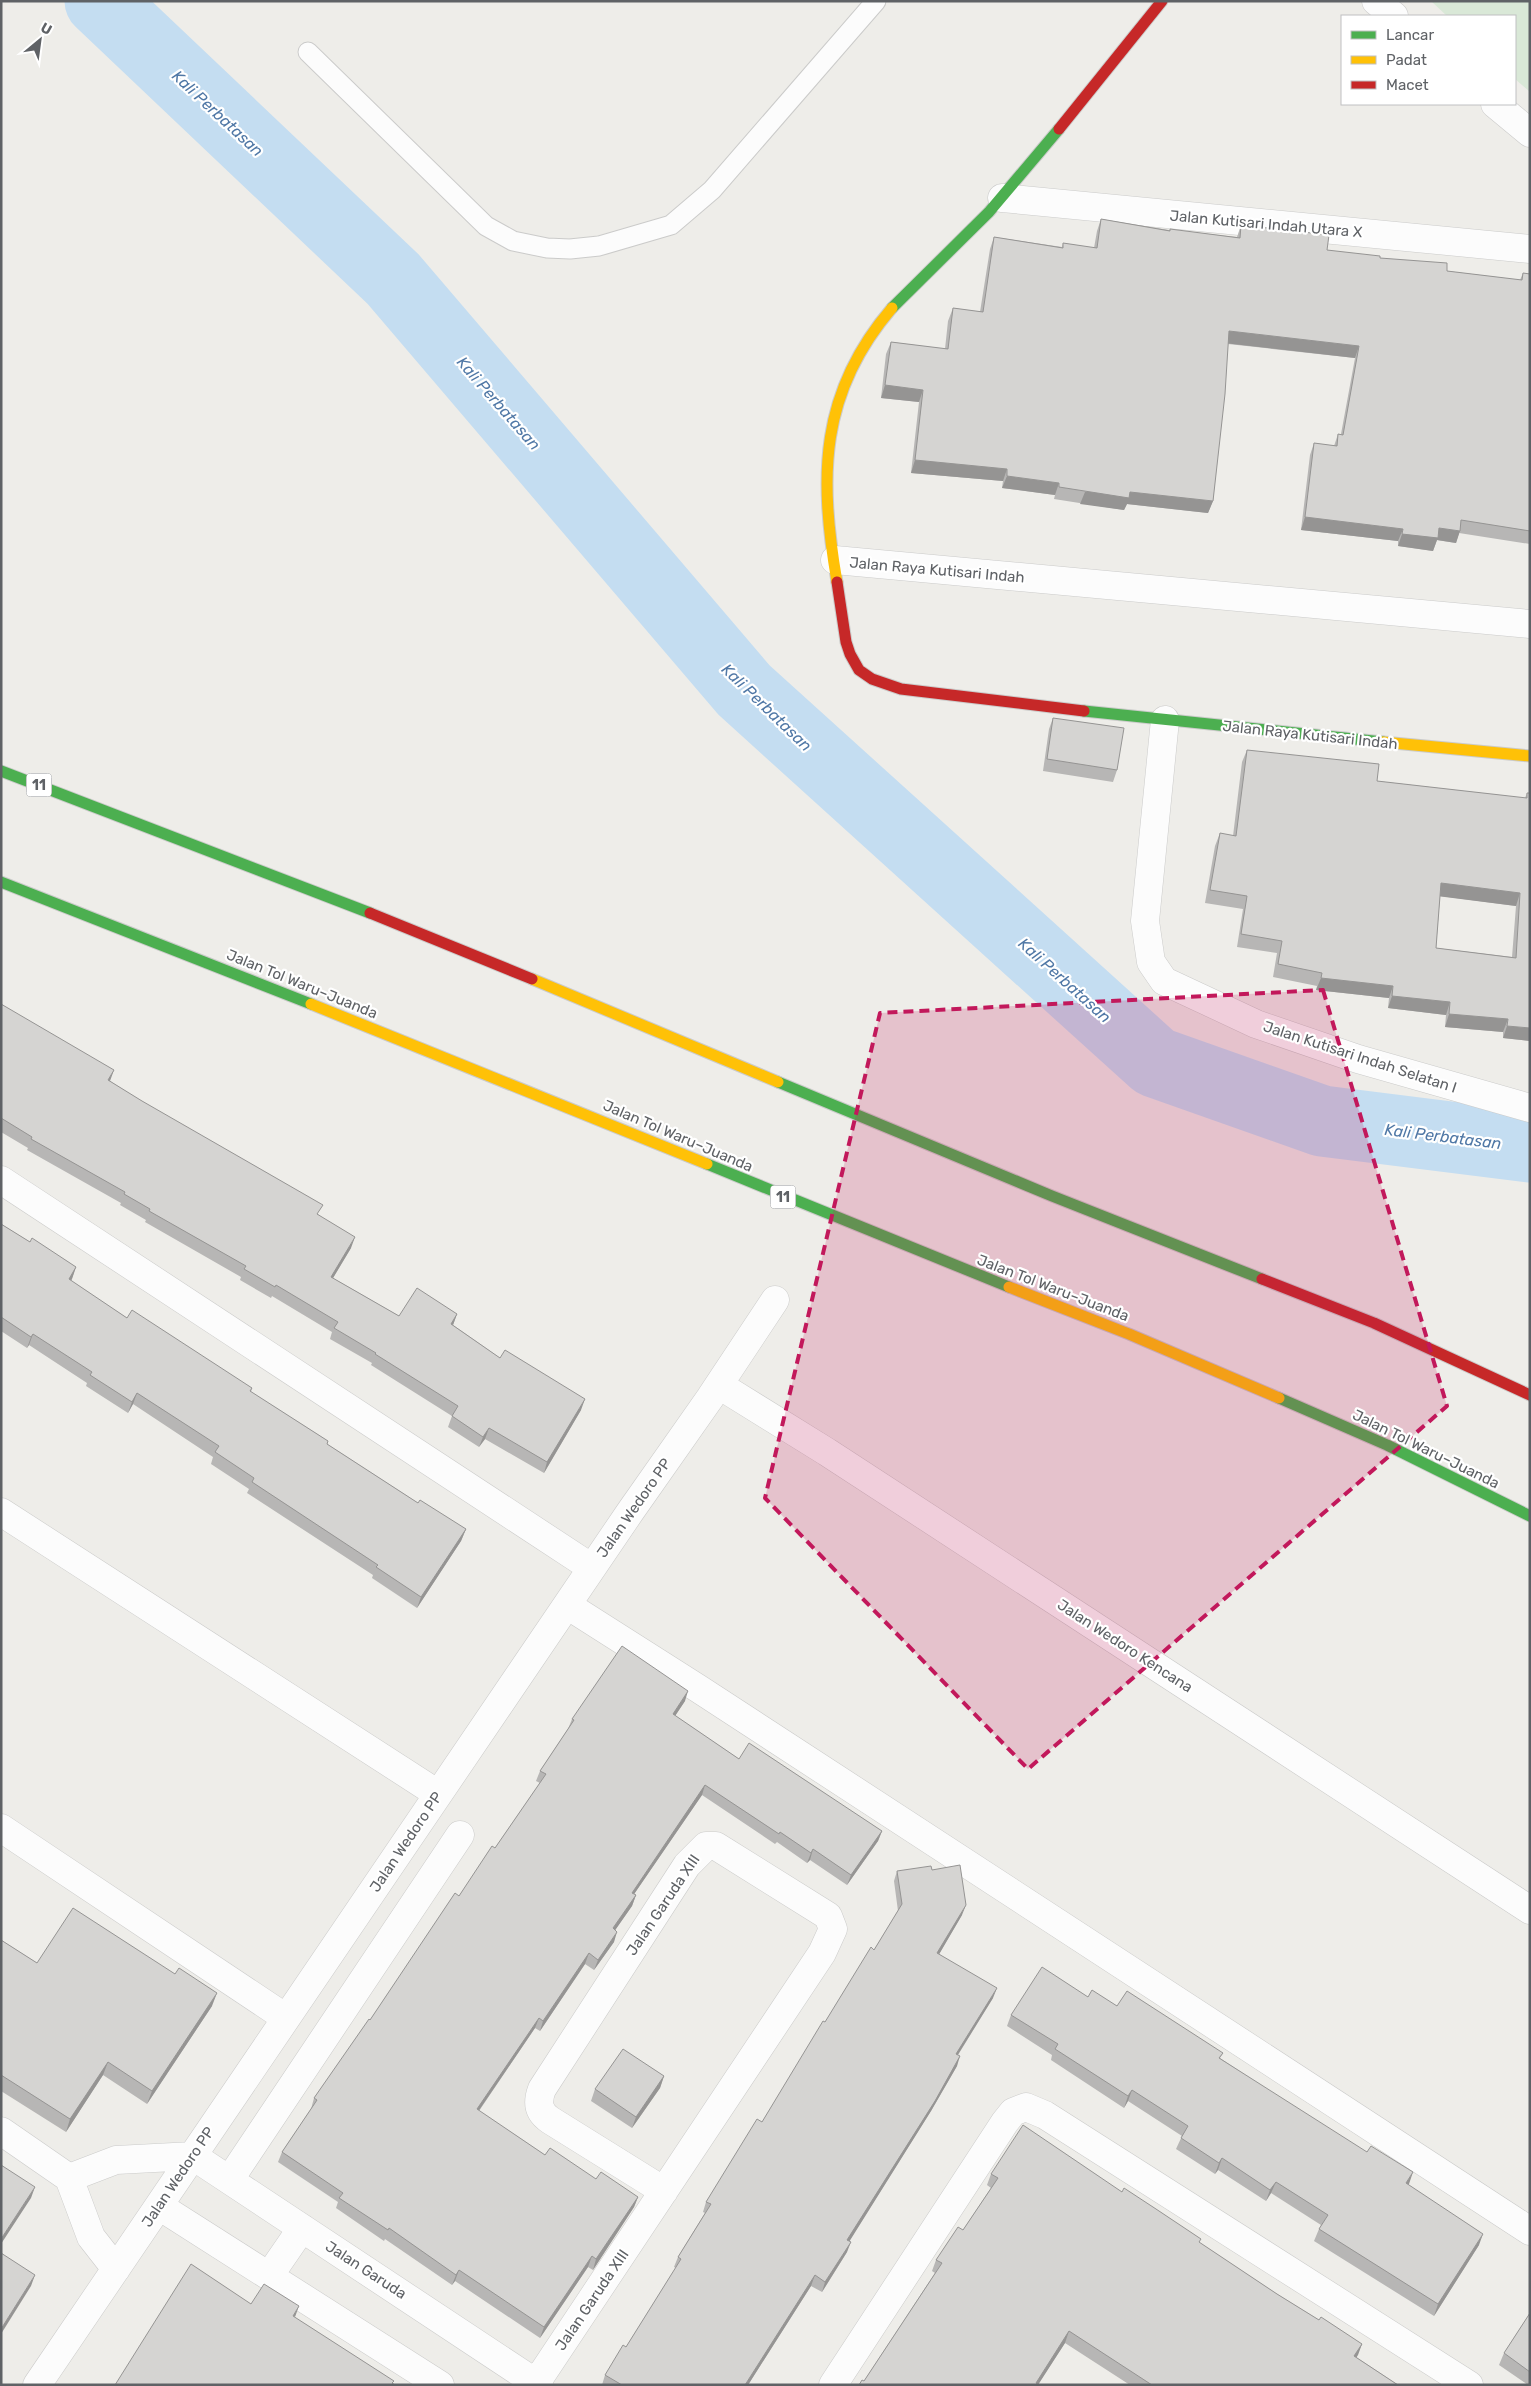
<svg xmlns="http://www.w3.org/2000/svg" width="1531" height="2386" font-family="Rubik,sans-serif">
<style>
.grass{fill:#d9e8d7}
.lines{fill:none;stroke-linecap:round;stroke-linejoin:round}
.river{stroke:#c4ddf1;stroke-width:71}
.lane-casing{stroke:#cbcbca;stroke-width:21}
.street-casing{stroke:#cbcbca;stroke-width:29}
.fast-casing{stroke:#cbcbca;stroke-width:13}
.slow-casing{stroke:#cbcbca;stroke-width:13}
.jam-casing{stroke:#cbcbca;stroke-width:13}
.lane{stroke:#fcfcfc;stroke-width:19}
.street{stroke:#fcfcfc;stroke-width:28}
.fast{stroke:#4caf50;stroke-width:11}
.slow{stroke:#ffc107;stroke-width:11}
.jam{stroke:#c62828;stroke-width:11}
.wall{fill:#b7b6b5;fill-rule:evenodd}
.shaded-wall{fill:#959493}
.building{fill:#d5d4d2;stroke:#959493;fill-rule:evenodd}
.marked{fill:#c2185b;fill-opacity:0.2;stroke:#c2185b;stroke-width:4;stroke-dasharray:10 6;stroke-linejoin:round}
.labels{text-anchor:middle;stroke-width:4.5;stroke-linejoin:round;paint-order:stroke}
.shield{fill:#fff;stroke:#8f9194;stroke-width:1}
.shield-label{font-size:14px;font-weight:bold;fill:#5f6266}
.street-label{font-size:15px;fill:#5f6266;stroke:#fff}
.water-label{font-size:16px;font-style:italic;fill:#5078a6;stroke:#fff}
</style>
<rect width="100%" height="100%" fill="#eeede9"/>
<path class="grass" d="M1431 1H1530V92L1515 79V16H1447Z"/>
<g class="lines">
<path class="river" d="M100 1 393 279 744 690 1155 1062 1322 1121 1530 1147"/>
<defs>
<path id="lane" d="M308 52 486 226 513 241 547 248 570 249 599 246 671 225 712 190 876 1"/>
<path id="street" d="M1376 1 1394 16
M1495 104 1530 133
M1002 198 1530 249
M835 560 1530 624
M1165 720 1145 921 1151 962 1164 981 1256 1024 1358 1059 1530 1108
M1 1180 592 1568
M719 1385 827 1452 1530 1910
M1 1512 438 1794
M567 1605 699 1689 1530 2231
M1 1828 286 2018
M1 2131 69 2178 91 2237 116 2269
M69 2178 116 2160 193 2156 539 2385
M230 2179 460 1835
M159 2206 440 2385
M269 2276 302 2228
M536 2383 822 1953 833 1929 828 1916 716 1846H706L687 1865 542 2089C537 2102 538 2112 550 2120L664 2191
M37 2385 630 1512 710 1398 775 1300
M833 2385 1005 2122 1013 2112 1026 2107 1045 2115 1469 2385"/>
<path id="fast" d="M892 308 989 212 1059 129
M1084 711 1383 742
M1 771 370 913
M1 882 311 1004
M778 1082 1052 1196 1262 1279
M707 1164 1009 1287
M1279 1398 1387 1445 1530 1516"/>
<path id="slow" d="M837 582C819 477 819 393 892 308
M1383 742 1530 756
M532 979 778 1082
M311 1004 707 1164
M1009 1287 1129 1334 1279 1398"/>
<path id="jam" d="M1059 129 1162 1
M837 582 846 642 850 654 859 670 872 679 901 689 1084 711
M370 913 532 979
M1262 1279 1374 1323 1530 1395"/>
</defs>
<use href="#lane" class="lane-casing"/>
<use href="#street" class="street-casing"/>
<use href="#fast" class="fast-casing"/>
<use href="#slow" class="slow-casing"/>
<use href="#jam" class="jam-casing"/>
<use href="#lane" class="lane"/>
<use href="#street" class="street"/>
<use href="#fast" class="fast"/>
<use href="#slow" class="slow"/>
<use href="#jam" class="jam"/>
</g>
<path class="wall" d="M1101 219 1169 230 1237 237 1241 225 1327 250 1380 258 1447 271 1520 280 1523 273 1530 274V544L1459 533 1456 543 1437 540 1433 551 1398 546V541L1301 530 1310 455 1314 443 1334 446 1338 434H1341L1355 358 1228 344 1213 501 1208 513 1127 504 1124 510 1054 499 1055 495 1002 488 1003 481 911 473 919 402 881 398 886 354 891 342 945 349 948 321 953 308 980 312 990 249 994 237 1062 247 1063 243 1094 248 1097 231Z
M1053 718 1117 770 1113 782 1043 771 1049 729Z
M1247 750 1377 781 1525 798 1527 793 1530 1041 1503 1038V1032L1445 1027 1446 1015 1388 1008 1389 998 1316 990 1317 986 1273 977 1277 953 1237 947 1243 909 1205 903 1215 846 1220 833 1233 836 1242 762ZM1440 896 1516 906 1512 957 1436 948Z
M1 1004 110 1081 319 1215 351 1248 333 1278 399 1316 457 1314 453 1325 500 1358 581 1410 544 1473 485 1439 479 1447 448 1427 452 1416 371 1365 372 1363 330 1339 332 1332 272 1296 271 1298 240 1280 241 1277 145 1222 146 1220 120 1205 121 1203 27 1150 28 1148 1 1132Z
M1 1224 30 1242 76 1267 71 1281 127 1318 252 1388 251 1392 328 1441 327 1444 418 1503 466 1529 461 1541 417 1608 372 1578 373 1575 247 1493 249 1489 211 1464 213 1457 133 1404 128 1413 86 1386 87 1383 29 1345 27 1348 1 1331Z
M685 1701 675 1716 739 1759 882 1831 878 1841 847 1885 810 1860 807 1863 777 1842 775 1844 702 1795 634 1894 636 1895 632 1906 615 1930 614 1942 594 1970 585 1964 540 2031 535 2028 479 2111 545 2155 596 2179 638 2197 634 2207 593 2270 588 2267 540 2338 455 2281 452 2285 385 2239 384 2241 336 2208 338 2202 278 2162 282 2152 311 2109 314 2098 459 1896 495 1848 540 1783 536 1781 540 1771 568 1729 572 1719Z
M932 1870 962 1915 939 1954 993 1998 958 2055 957 2066 931 2111 849 2241 847 2252 822 2292 811 2286 748 2385H602L605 2375 626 2347 676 2268 674 2267 678 2257 705 2213 703 2212 706 2202 762 2122 825 2022 874 1950 898 1911 894 1881 897 1871Z
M1 1940 37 1963 212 2006 147 2104 103 2075 66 2132 1 2091Z
M1088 1997 1117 2006 1223 2053 1220 2058 1408 2184 1479 2245 1434 2316 1314 2241 1319 2229 1321 2225 1271 2193 1266 2201 1218 2170 1215 2174 1176 2149 1182 2136 1128 2101 1124 2108 1051 2060 1052 2055 1007 2026 1011 2015Z
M664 2076 660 2088 632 2128 591 2101 595 2089Z
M991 2174 1122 2192 1277 2294 1319 2320 1362 2344 1356 2357 1398 2385H1130L1065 2343 1038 2384 864 2381 935 2273 932 2271 936 2260 963 2230 991 2188 987 2185Z
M1530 2313V2385H1528L1499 2365 1504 2353Z"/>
<path class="shaded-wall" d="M1229 331 1359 346 1355 358 1224 343Z
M885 385 923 390 919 402 881 398Z
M915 460 1007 469 1003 481 911 473Z
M1007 476 1059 483 1055 495 1002 488Z
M1085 492H1130L1213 501 1208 513 1127 504 1124 510 1080 504Z
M1305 517 1403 529 1398 541 1301 530Z
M1439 528 1460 531 1456 543 1437 540 1433 551 1398 546 1402 534Z
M1441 883 1520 893 1516 906 1437 896Z
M1321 978 1393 986 1389 998 1316 990Z
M1392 996 1450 1002 1446 1015 1388 1008Z
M1449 1014 1508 1019 1503 1032 1445 1027Z
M1507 1026 1530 1028V1041L1503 1038Z
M114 1070 110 1081 104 1091 108 1080Z
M355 1237 351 1248 327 1288 331 1277Z
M76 1267 72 1279 64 1291 69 1279Z
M457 1314 453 1325 451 1324Z
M33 1334 29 1345 27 1348 31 1337Z
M137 1393 133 1404 128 1413 132 1402Z
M585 1399 581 1410 544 1473 547 1462Z
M489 1428 485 1439 479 1447 483 1437Z
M466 1529 461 1541 417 1608 421 1597Z
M688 1691 685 1701 669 1725 673 1714Z
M705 1785 702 1795 628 1903 632 1893Z
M882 1831 878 1841 847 1885 851 1875Z
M813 1849 810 1860 807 1863 811 1853Z
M636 1895 632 1906 609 1939 613 1928Z
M966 1905 962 1915 934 1963 937 1953Z
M617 1932 614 1942 594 1970 598 1960Z
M589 1953 585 1964 540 2031 543 2021Z
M997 1988 993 1998 952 2064 956 2054Z
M217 1993 212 2006 147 2104 152 2091Z
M539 2018 535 2028 473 2119 477 2109Z
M960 2056 957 2066 931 2111 844 2250 847 2240Z
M108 2062 103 2075 66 2132 70 2119Z
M664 2076 660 2088 632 2128 636 2117Z
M1132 2090 1128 2101 1124 2108 1128 2096Z
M1222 2158 1218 2170 1215 2174 1219 2163Z
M1413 2172 1409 2184 1402 2194 1406 2183Z
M1276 2182 1271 2193 1266 2201 1270 2190Z
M35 2187 31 2198 1 2244V2239Z
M638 2197 634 2207 593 2270 596 2259Z
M1483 2234 1479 2245 1434 2316 1438 2304Z
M851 2242 847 2252 822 2292 825 2282Z
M592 2256 588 2267 540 2338 544 2327Z
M459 2270 455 2281 452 2285 456 2275Z
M35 2275 31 2286 1 2334V2329Z
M815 2275 811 2286 748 2385H745Z
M299 2306 295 2317 293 2316Z
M1069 2331 1065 2343 1038 2385 1036 2383Z
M1362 2344 1358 2355 1350 2367 1354 2356Z"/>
<path class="building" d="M1101 219 1170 231V229L1240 238 1241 225 1329 235 1327 250 1380 256V258L1447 263V271L1522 280 1523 273 1530 274V531L1461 520 1460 531 1439 528 1438 538 1402 534 1403 529 1305 517 1314 443 1337 446 1338 434 1343 435 1359 346 1229 331 1225 394 1213 501 1130 492 1129 498 1059 487V483L1007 476V469L915 460 923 390 885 385 891 342 948 349 953 308 983 312 994 237 1063 248V243L1097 248Z
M1053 718 1124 728 1117 770 1047 759Z
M1247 750 1379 764 1377 781 1527 798V793H1530V1028L1507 1026 1508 1019 1449 1014 1450 1002 1392 996 1393 986 1321 978 1322 973 1278 964 1282 941 1241 934 1247 896 1210 890 1220 833 1236 836ZM1441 883 1520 893 1516 958 1436 948Z
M1 1004 114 1070 108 1080 142 1101 323 1205 317 1214 355 1237 331 1277 399 1316 417 1288 457 1314 451 1324 500 1358 505 1350 585 1399 547 1462 489 1428 483 1437 452 1416 458 1406 375 1354 376 1353 334 1328 338 1322 276 1285 275 1287 244 1269 246 1266 149 1211 150 1209 124 1194 125 1192 31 1139 32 1137 1 1118Z
M1 1224 30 1242 32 1238 76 1267 69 1279 127 1318 132 1310 252 1388 250 1391 328 1441 327 1444 418 1503 420 1500 466 1529 421 1597 376 1567 378 1565 252 1482 254 1478 215 1452 219 1446 137 1393 132 1402 90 1375 92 1372 33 1334 31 1337 1 1317Z
M622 1646 688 1691 673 1714 739 1759 749 1743 882 1831 851 1875 813 1849 811 1853 780 1832 779 1834 705 1785 632 1893 636 1895 613 1928 617 1932 598 1960 589 1953 543 2021 539 2018 477 2109 545 2155 550 2148 596 2179 601 2172 638 2197 596 2259 592 2256 544 2327 459 2270 456 2275 389 2228 388 2230 339 2198 343 2193 282 2152 317 2100 314 2098 369 2019 370 2020 455 1893 459 1896 492 1846 495 1848 546 1774 540 1771 574 1720 572 1719Z
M960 1865 966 1905 937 1953 997 1988 956 2054 960 2056 935 2101 847 2240 851 2242 825 2282 815 2275 745 2385H622L605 2375 623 2345 626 2347 681 2259 678 2257 711 2204 706 2202 757 2119 762 2122 823 2021 825 2022 871 1947 874 1950 902 1904 897 1871 931 1866 932 1870Z
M73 1908 175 1974 179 1968 217 1993 152 2091 108 2062 70 2119 1 2075V1940L37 1963Z
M1042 1967 1088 1997 1092 1990 1117 2006 1127 1991 1223 2053 1219 2058 1367 2152 1371 2146 1413 2172 1406 2183 1483 2234 1438 2304 1319 2229 1328 2215 1276 2182 1270 2190 1222 2158 1219 2163 1181 2138 1188 2126 1132 2090 1128 2096 1055 2049 1058 2044 1011 2015Z
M623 2049 664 2076 636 2117 595 2089Z
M1023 2125 1122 2192 1124 2188 1156 2209 1201 2239 1199 2242 1277 2294 1319 2320 1321 2317 1362 2344 1354 2356 1398 2385H1152L1069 2331 1036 2383 1039 2385H859L862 2380 864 2381 942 2263 936 2260 958 2227 963 2230 998 2178 991 2174Z
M1 2165 35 2187 1 2239Z
M1 2253 35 2275 1 2329Z
M191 2264 251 2304 264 2284 299 2306 293 2316 394 2381 392 2383 395 2385H115Z
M1530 2313V2372L1504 2353Z"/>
<path class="marked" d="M1323 990 1447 1406 1028 1769 765 1498 880 1013Z"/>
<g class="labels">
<g class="shield">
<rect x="26.5" y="773.5" width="25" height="23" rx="4"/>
<rect x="770.5" y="1185.5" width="25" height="23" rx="4"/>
</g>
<g class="shield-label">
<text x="39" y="790">11</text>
<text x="783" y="1202">11</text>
</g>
<g class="street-label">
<text transform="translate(1266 224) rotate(5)" y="5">Jalan Kutisari Indah Utara X</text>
<text transform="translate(937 570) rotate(5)" y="5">Jalan Raya Kutisari Indah</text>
<text transform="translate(1310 735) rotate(6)" y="5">Jalan Raya Kutisari Indah</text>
<text transform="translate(302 984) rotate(22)" y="5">Jalan Tol Waru–Juanda</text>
<text transform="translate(1360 1057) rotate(18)" y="5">Jalan Kutisari Indah Selatan I</text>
<text transform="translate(678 1136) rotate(23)" y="5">Jalan Tol Waru–Juanda</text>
<text transform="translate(1053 1288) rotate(21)" y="5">Jalan Tol Waru–Juanda</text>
<text transform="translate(1426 1449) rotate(26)" y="5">Jalan Tol Waru–Juanda</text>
<text transform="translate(634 1508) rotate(-55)" y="5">Jalan Wedoro PP</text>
<text transform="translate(1125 1646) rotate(33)" y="5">Jalan Wedoro Kencana</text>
<text transform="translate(406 1842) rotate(-56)" y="5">Jalan Wedoro PP</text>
<text transform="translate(663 1905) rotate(-56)" y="5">Jalan Garuda XIII</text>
<text transform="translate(178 2177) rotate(-56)" y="5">Jalan Wedoro PP</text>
<text transform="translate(366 2270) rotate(33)" y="5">Jalan Garuda</text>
<text transform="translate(592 2300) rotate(-56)" y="5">Jalan Garuda XIII</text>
</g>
<g class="water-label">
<text transform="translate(218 113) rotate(43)" y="6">Kali Perbatasan</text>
<text transform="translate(499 403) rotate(49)" y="6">Kali Perbatasan</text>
<text transform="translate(767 707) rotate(44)" y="6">Kali Perbatasan</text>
<text transform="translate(1065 980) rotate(42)" y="6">Kali Perbatasan</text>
<text transform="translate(1443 1136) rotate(7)" y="6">Kali Perbatasan</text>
</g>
</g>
<rect width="1531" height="2386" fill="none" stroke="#5f6266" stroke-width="5"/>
<rect x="1341" y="15" width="175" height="90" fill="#ffffff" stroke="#bfc0c2"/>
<rect x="1351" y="31" width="25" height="8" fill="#4caf50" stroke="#bfc0c2"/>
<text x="1386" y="40" font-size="15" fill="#5f6266">Lancar</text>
<rect x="1351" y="56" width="25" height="8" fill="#ffc107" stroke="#bfc0c2"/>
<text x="1386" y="65" font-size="15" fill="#5f6266">Padat</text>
<rect x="1351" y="81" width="25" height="8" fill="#c62828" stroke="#bfc0c2"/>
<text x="1386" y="90" font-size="15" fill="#5f6266">Macet</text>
<g transform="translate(40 40) rotate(29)" stroke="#ffffff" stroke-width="4" paint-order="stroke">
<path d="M0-4L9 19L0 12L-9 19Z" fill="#5f6266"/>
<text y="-8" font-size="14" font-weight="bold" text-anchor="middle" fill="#5f6266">U</text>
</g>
</svg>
